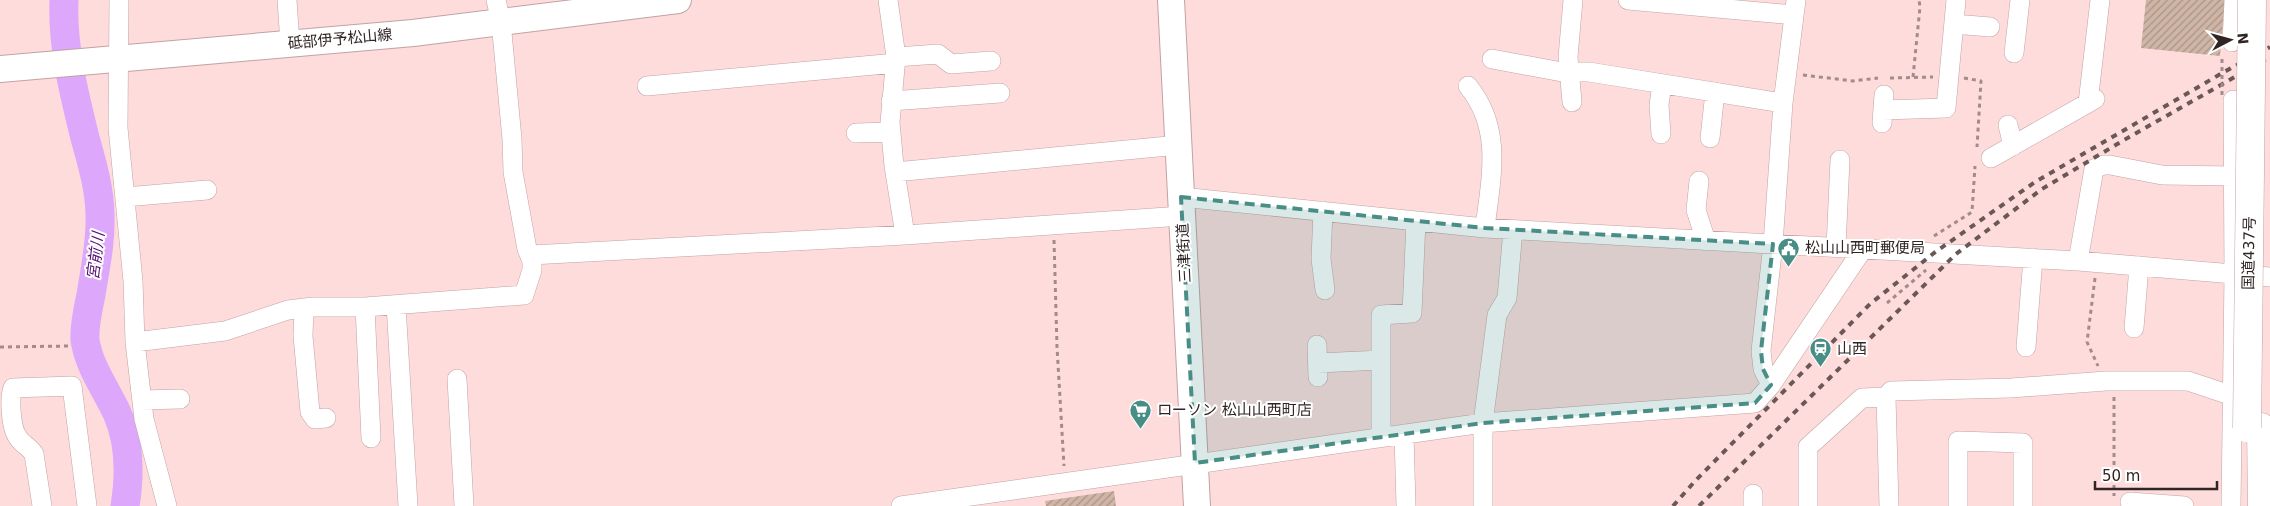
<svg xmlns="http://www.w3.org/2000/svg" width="2270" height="506" font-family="'DejaVu Sans','Noto Sans JP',sans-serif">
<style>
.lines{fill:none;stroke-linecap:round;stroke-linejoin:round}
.river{stroke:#dda7fb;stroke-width:29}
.building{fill:url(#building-hatch)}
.street-casing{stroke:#c2a2a2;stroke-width:20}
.secondary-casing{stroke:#c2a2a2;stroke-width:28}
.highway-casing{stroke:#c2a2a2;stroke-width:29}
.path{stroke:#a48b8b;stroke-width:3;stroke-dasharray:4 4;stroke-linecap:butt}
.street{stroke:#fff;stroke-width:19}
.secondary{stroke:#fff;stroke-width:26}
.highway{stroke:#fff;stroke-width:28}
.rail{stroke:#6a5857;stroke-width:4;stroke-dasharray:6 6;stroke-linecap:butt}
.highway-bridge-casing{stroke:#c2a2a2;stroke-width:29;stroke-linecap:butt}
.path-bridge{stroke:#a48b8b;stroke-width:3;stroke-dasharray:4 4;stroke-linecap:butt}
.highway-bridge{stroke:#fff;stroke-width:28}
.marked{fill:#488e86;fill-opacity:0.2;stroke:#488e86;stroke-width:4;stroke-dasharray:10 6;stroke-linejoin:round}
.labels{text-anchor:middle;stroke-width:4;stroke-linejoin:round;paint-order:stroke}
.street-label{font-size:15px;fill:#302424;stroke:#fff}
.poi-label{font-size:15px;fill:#302424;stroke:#fff;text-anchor:start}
.water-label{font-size:16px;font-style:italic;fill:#560f72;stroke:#fff}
</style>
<defs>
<pattern id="building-hatch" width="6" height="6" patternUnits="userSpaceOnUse" patternTransform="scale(1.25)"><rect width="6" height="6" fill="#cfb5a6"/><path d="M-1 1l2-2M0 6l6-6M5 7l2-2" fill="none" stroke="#a89387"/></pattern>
</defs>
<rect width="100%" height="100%" fill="#fedcdb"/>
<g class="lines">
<path class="river" d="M64 0C62 47 74 93 85 138 92 163 100 190 100 216 101 242 95 269 91 295 88 309 84 326 85 340 89 367 106 389 117 413 130 442 130 475 125 506"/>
</g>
<path class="building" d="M2146 0H2225L2220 56 2141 48Z
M1114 491 1116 506H1046L1045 501Z"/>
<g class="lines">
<defs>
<path id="street" d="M119 0 118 128 133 281 135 342 144 419 167 506
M287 0 290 43
M888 0 896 57 890 122 894 166 905 235
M1628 0 1794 15
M1954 24 1990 27
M2232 42 2234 0
M2014 53 2020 0
M896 57 938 54 951 64 991 61
M1492 59 1562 72H1589L1783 103
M647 86 896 63
M1468 86C1503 129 1491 177 1485 228
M891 101 1000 93
M1572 102 1568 57 1573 0
M2088 103 2100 0
M1883 110 1946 108 1956 0
M1882 123 1884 95
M2008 125 2013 146
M856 133 891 132
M1661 134 1659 105 1662 84
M1710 138 1715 92
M1991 158 2095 99
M895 172 1179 145
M1699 181 1696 210 1706 241
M125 197 207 190
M1181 197 1485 228 2078 261 2270 277
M1323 211 1321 259 1325 290
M1836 247 1840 160
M531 255 905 235 1182 216
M2078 261 2094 169 2103 165H2110L2162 175 2233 176
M396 305 408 506
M365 307 371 438
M304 308 303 336 310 412 315 419 326 418
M2134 328 2139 266
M135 342 225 331 288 310 313 307H365L524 295 532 270V261L527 249 513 172 512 139 501 22 496 0
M1317 345 1318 377
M2026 347 2033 258
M1318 363 1381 360
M457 379 464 506
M1771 385 1763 369 1761 351 1773 244 1783 103 1796 0
M1886 397 1891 391 2011 388 2106 381H2188L2233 396
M142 400 180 399
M1404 434 1406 506
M1381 437V315L1412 313 1416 221
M1753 494V506
M2130 502 2184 506
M42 506 34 454C29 446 21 444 17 436 11 427 9 398 13 388L72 386 87 506
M901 506 1483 423 1755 403 1771 385 1863 249
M1483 506V423L1497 315 1507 298 1513 230
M1808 506V447L1862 398 1886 397 1889 506
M1958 506V441L2023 443V506
M2231 506 2234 274 2233 100"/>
<path id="secondary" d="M1171 0 1197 506
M0 69 413 33 678 0"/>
<path id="highway" d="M2261 427 2262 506"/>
</defs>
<use href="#street" class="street-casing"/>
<use href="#secondary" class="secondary-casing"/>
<use href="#highway" class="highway-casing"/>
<path class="path" d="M2222 71V56
M1803 75 1853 81 1878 78
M1913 77 1920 7 1919 0
M1890 78 1933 77
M1964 78 1981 81 1977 147
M1934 236 1972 212 1975 166
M1054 240 1057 347 1064 466
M2095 278 2087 342 2098 366
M1887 303 1926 270
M0 347 70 346
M2114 397V496"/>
<use href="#street" class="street"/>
<use href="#secondary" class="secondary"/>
<use href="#highway" class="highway"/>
<path class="rail" d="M1673 506 1696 480 1870 304 1934 253 2035 182 2224 72 2270 47
M1699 506 1956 254 2042 189 2124 140 2270 57"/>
<defs>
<path id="highway-bridge" d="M2247 428 2252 0"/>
</defs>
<use href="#highway-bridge" class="highway-bridge-casing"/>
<path class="path-bridge" d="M2222 95V71"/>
<use href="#highway-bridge" class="highway-bridge"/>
</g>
<path class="marked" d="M1181 197 1485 228 1773 244 1761 351 1763 369 1771 385 1755 403 1483 423 1195 463Z"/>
<defs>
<symbol id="civic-pin" viewBox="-11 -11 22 30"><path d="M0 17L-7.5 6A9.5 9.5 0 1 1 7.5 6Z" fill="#488e86" stroke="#fff"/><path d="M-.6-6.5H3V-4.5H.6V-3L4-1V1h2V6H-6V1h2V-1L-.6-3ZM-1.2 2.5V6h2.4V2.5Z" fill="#fff"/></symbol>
<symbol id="station-pin" viewBox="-11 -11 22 30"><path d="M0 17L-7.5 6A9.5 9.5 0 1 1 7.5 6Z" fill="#488e86" stroke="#fff"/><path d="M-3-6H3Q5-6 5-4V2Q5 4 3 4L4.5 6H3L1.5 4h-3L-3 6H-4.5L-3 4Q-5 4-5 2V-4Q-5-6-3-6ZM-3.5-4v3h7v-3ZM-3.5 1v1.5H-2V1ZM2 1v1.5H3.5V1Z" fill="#fff"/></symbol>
<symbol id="supermarket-pin" viewBox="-11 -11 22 30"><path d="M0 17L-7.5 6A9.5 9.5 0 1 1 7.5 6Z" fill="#488e86" stroke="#fff"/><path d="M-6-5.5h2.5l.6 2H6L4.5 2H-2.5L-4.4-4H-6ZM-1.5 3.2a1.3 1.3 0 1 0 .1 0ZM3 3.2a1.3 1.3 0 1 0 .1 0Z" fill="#fff"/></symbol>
</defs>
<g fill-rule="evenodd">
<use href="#civic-pin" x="1776" y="236" width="25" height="34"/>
<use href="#station-pin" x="1808" y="336" width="25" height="34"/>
<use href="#supermarket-pin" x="1128" y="398" width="25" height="34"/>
</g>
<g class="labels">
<g class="street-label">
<text transform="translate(340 39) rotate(-5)" y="5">砥部伊予松山線</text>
<text transform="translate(1184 253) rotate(-93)" y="5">三津街道</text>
<text transform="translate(2249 253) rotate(-89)" y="5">国道437号</text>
</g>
<g class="poi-label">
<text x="1805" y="253">松山山西町郵便局</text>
<text x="1837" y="354">山西</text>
<text x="1157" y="415">ローソン 松山山西町店</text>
</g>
<g class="water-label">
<text transform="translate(95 256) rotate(-83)" y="6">宮前川</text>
</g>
</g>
<g transform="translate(2230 40) rotate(84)" stroke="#ffffff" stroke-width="4" paint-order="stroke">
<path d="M0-4L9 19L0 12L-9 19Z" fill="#302424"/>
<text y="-8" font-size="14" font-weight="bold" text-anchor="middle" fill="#302424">N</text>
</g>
<path d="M2095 481v8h122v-8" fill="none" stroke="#302424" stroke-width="2.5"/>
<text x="2102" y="481" font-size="15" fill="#302424" stroke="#ffffff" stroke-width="4" paint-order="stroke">50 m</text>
</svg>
